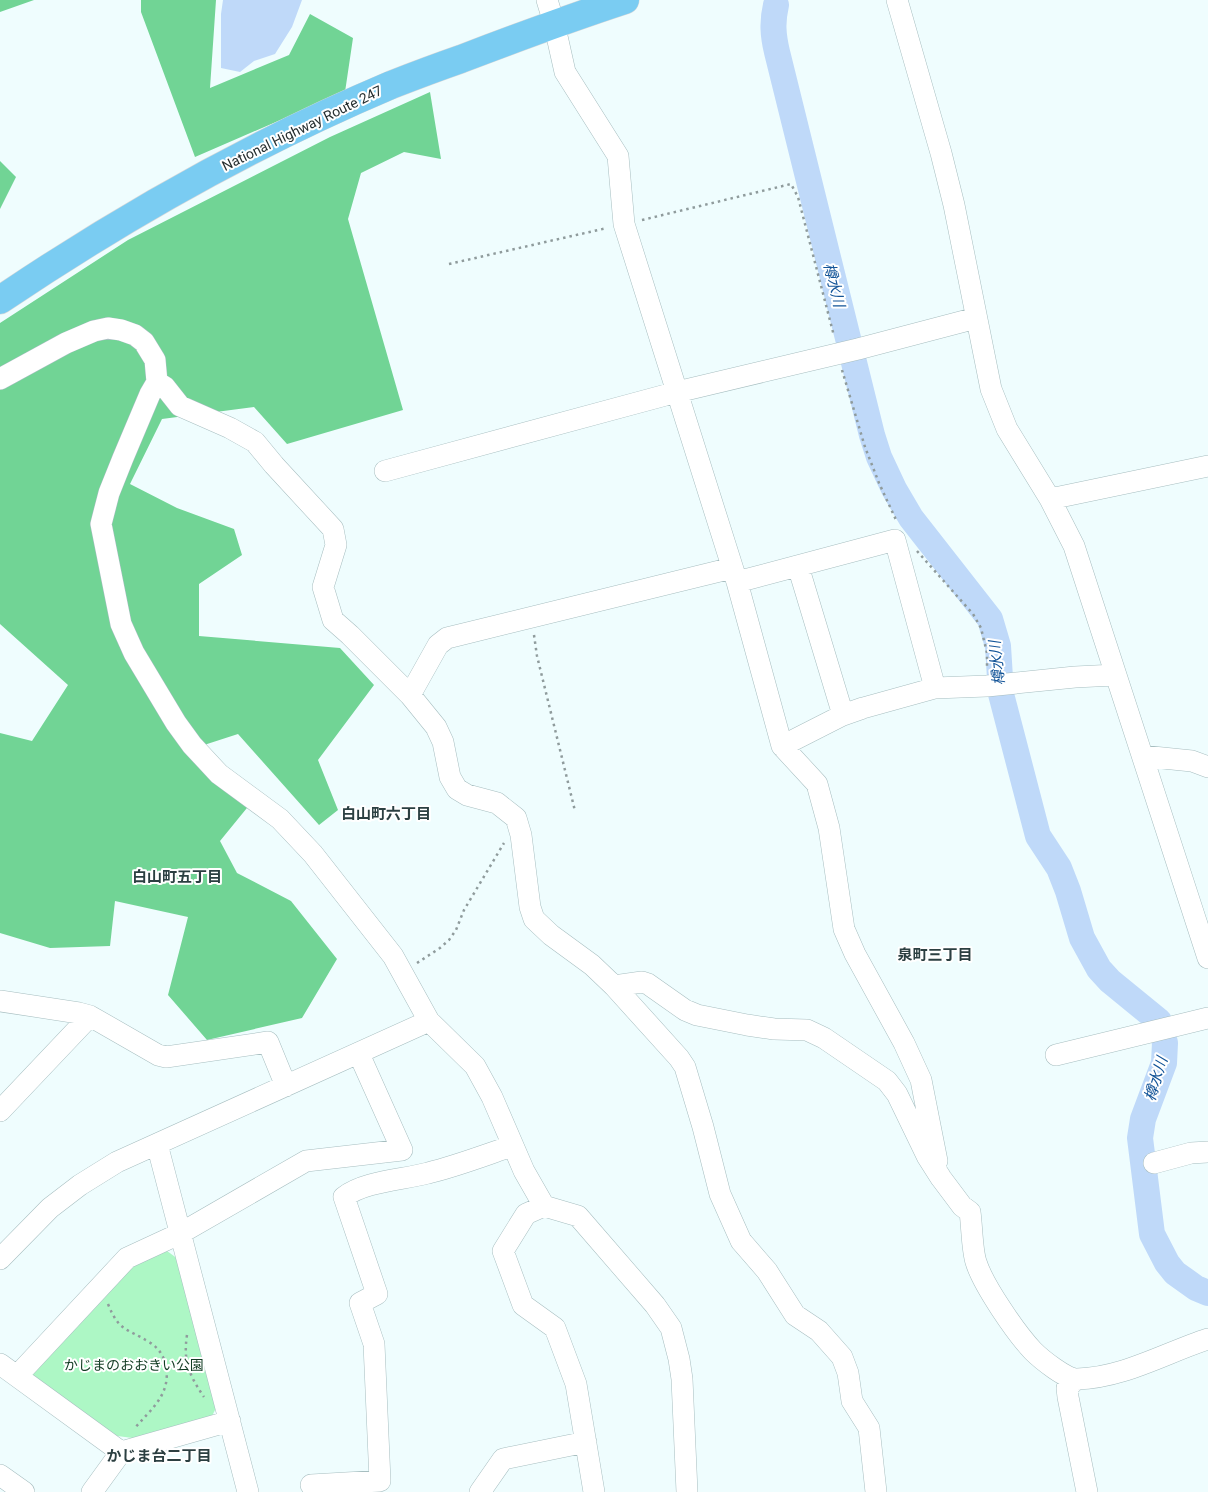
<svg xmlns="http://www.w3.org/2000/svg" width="1208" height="1492" font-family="Roboto,'Noto Sans JP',sans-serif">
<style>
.green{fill:#adf7c5}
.forest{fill:#71d495}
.water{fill:#bfd9f9}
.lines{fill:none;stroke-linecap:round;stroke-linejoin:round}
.river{stroke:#bfd9f9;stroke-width:26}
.minor-casing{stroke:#a7bec0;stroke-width:22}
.highway-casing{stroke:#d8d9da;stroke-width:29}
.path{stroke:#8f9b9c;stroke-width:2.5;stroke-dasharray:2.5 4;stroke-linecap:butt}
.minor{stroke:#fff;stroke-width:21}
.highway{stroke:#7accf2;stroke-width:28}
.labels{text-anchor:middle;stroke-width:4;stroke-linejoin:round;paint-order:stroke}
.street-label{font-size:14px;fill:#252e2f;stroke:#fff}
.park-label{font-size:14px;fill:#123c23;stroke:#fff}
.water-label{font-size:15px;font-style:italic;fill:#135498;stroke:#fff}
.neighbourhood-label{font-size:15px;font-weight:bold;fill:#2b3f41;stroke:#fff}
</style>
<rect width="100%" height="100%" fill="#effdfe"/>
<path class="green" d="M163 1248 182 1262 218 1404 210 1420 140 1439 110 1435 28 1375 131 1263Z"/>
<path class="forest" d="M0 0H34L0 12Z
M141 0H216L210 88 289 55 310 14 353 38 345 92 195 157 141 12Z
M430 92 441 159 404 152 361 173 348 219 403 410 287 444 254 407 162 419 130 484 177 508 234 529 242 555 199 584V636L340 648 374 685 318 760 338 810 319 825 238 734 204 745 251 803 220 841 237 873 291 901 337 959 302 1018 207 1040 168 995 188 917 115 901 110 946 50 948 0 933V733L32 741 68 685 0 624V323L128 240 330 137Z
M0 161 16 177 0 209Z"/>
<path class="water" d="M223 0H302L292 27 275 54 254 61 240 72 221 68V14Z"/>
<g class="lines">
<path class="river" d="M776 5C772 22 773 35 777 52L872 435 879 457 894 489 911 518 990 619 998 646 1001 694 1038 836 1059 868 1068 891 1082 938 1099 969 1110 981 1159 1021 1165 1043 1164 1063 1143 1119 1140 1138 1152 1234 1167 1263 1175 1273 1196 1288 1208 1293"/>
<defs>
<path id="minor" d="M547 0 554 23 565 72 618 156 624 224 737 582 782 746 817 784 829 828 844 929 855 954 904 1043 921 1080 937 1161
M897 0 941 153 954 205 991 389 1007 429 1050 499 1074 546 1208 958
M0 379 66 343 94 331 108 328 121 330 135 335 144 342 155 360 157 382 150 394 123 458 109 493 101 524 121 624 134 653 176 723 192 745 219 774 280 819 313 854 393 956 429 1021 475 1066 492 1097 524 1171 544 1206
M157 382 165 387 180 406 230 428 255 442 274 465 333 529 336 545 323 587 333 620 350 635 410 695 436 727 443 742 450 777 457 789 467 795 497 803 516 818 521 835 530 907 534 919 551 935 592 965 614 986 642 982 648 984 685 1010 697 1015 747 1025 774 1029 807 1030 824 1038 887 1081 897 1094 927 1156 941 1178 962 1206 970 1212C972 1226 972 1250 976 1262 983 1285 1016 1333 1033 1351 1041 1359 1067 1380 1077 1379 1123 1378 1165 1353 1208 1339
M385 471 677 392 858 349 976 318
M1050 499 1208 466
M798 566 843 715
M737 582 895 540 935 688
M410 695 438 645 447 638 732 568
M782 746 843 715 863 708 935 688 987 686 1075 677 1115 675
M1143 756 1192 761 1208 767
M614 986 679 1058 685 1067 703 1127 720 1194 741 1241 767 1271 795 1315 819 1331 842 1357 848 1373 852 1401 869 1428 876 1492
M0 1001 79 1013 90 1016 158 1055 166 1057 268 1042 286 1086
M1056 1055 1208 1018
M0 1111 90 1016
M157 1144 248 1492
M1154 1163 1191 1153 1208 1152
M0 1259 50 1208 80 1185 117 1162 429 1021
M0 1364 121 1452
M17 1376 127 1258 181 1233 306 1161 402 1150 359 1054
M1075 1380 1067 1388 1068 1397 1087 1492
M0 1475 24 1492
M311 1485 380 1481 374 1344 360 1303 377 1294 344 1197C365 1181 402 1180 428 1173 457 1166 485 1155 512 1146
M92 1492 121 1452 230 1421
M480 1492 503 1459 586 1442
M594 1492 576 1384 555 1328 523 1305 503 1251 526 1214 544 1206 578 1216 655 1305 671 1328 679 1359 682 1379 687 1492"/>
<path id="highway" d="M0 300C123 217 254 143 391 85 414 76 438 67 461 59 516 38 570 18 625 0"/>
</defs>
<use href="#minor" class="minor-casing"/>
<use href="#highway" class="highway-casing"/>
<path class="path" d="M642 220 791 184 798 197 834 336
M449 264 607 228
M842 370 865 447 879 483 897 522
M917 551 973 614 981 628 987 653V669
M534 635 537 656 575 811
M417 963 440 948 449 940 456 930 464 910 504 843
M108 1304C119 1332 127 1328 149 1342 158 1347 164 1356 166 1366 171 1395 151 1409 134 1429
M187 1335C183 1361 189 1375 204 1397"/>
<use href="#minor" class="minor"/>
<use href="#highway" class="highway"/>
</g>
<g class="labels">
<g class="street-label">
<text transform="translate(302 128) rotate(-26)" y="5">National Highway Route 247</text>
</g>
<g class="park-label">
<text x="134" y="1370">かじまのおおきい公園</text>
</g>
<g class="water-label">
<text transform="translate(834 285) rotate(76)" y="5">樽水川</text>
<text transform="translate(997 663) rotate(-96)" y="5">樽水川</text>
<text transform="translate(1156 1079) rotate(-73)" y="5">樽水川</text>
</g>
<g class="neighbourhood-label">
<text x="386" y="819">白山町六丁目</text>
<text x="177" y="882">白山町五丁目</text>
<text x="935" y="960">泉町三丁目</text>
<text x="159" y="1461">かじま台二丁目</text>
</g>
</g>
</svg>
